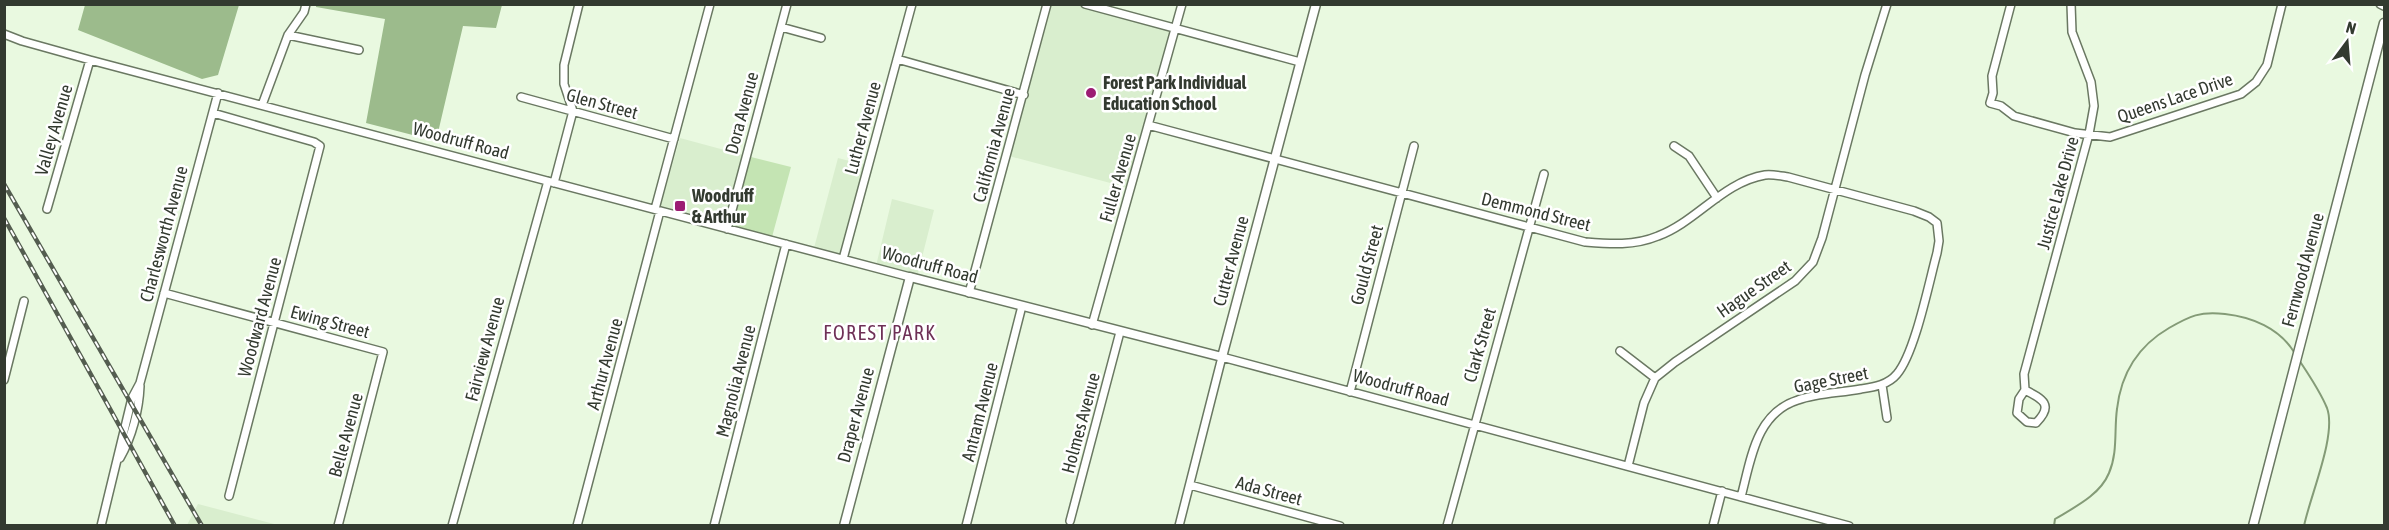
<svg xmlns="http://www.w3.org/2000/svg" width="2389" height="530" font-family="'Asap Condensed',sans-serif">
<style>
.built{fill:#d9eece}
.green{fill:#c4e4b3}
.forest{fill:#9cbb8c}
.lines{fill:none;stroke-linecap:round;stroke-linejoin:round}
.stream{stroke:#849b77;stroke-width:2}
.minor-casing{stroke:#6a7862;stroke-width:10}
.tertiary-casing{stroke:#6a7862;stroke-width:11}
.minor{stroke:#fff;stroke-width:7}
.tertiary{stroke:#fff;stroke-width:8}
.rail-casing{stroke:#545d50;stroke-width:4.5}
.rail{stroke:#fff;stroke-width:2;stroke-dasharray:7;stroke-linecap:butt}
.poi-dot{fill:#9c1d73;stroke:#fff;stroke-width:2}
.labels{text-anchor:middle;stroke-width:5;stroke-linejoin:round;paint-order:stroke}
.poi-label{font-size:18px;font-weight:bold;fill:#333a30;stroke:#fff;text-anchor:start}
.street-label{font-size:18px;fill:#333a30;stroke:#fff}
.neighbourhood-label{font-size:20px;letter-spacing:1.5px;fill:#6e3056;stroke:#fff}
</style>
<rect width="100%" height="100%" fill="#e9f9e0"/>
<path class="built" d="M1049 5H1077L1173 30 1129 188 1009 156Z
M680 138 743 155 725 225 660 207Z
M838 158 873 167 848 258 814 248Z
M892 199 934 210 917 277 876 266Z
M198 504 278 525H187Z"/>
<path class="green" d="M743 155 791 167 772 237 725 225Z"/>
<path class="forest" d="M316 4H502V5L496 28 463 26 436 141 366 123 385 19 316 7Z
M85 5V4L239 5 218 75 202 79 78 30Z"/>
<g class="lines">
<path class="stream" d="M2299 360C2309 375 2320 391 2327 408 2337 435 2310 496 2304 526
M2054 526 2055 519C2075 507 2100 495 2109 473 2118 452 2114 430 2117 409 2121 374 2138 346 2169 328 2190 316 2200 311 2225 314 2252 317 2279 328 2294 352"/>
<defs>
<path id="minor" d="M1085 4 1300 62
M2011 4 1992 76 1993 93 1990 103 2001 106 2014 116 2075 133 2110 137 2241 94 2256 82 2267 65 2282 4
M2380 4 2384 6
M781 27 821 38
M4 34 22 41 90 60 910 277
M288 35 359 50
M897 59 1024 95
M521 97 674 139
M262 105 288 35 304 12 306 4
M213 113 314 142 320 146 229 496
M1148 125 1585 242C1610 244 1634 246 1658 236 1696 222 1723 182 1765 175 1772 174 1781 176 1788 177L1914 211 1929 217 1937 223 1939 241 1937 253C1929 282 1915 353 1897 374 1888 385 1874 387 1861 389 1840 393 1817 393 1798 400 1756 413 1751 459 1741 497
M1674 146 1689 156 1717 198
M554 183 573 111 564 84V65L579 4
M47 209 90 60
M655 209 710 4
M727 229 787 4
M843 259 912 4
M164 293 383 352 338 526
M969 293 1047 4
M1092 325 1182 4
M1620 351 1655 378
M4 380 24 301
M1882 385 1887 418
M2025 390 2019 399 2017 413 2027 422 2036 423C2054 405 2043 399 2025 390L2024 374 2089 134 2094 106 2091 82 2072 32 2071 4
M1350 392 1414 146
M120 458C132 437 139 410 140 386
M1628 466 1644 403 1655 378 1675 362 1795 281 1813 262 1822 238 1865 75 1887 4
M1190 485 1340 526
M1070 521 1120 332
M101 526 132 398 140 383 218 93
M452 526 548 181
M577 526 660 211
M714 526 786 244
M966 526 1022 306
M1179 526 1222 357 1849 526
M1447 526 1544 174
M1713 526 1722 491"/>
<path id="tertiary" d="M844 526 910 277 1222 357 1316 4
M2253 526 2384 23"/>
</defs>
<use href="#minor" class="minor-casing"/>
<use href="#tertiary" class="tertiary-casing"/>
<use href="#minor" class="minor"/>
<use href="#tertiary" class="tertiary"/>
<defs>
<path id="rail" d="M4 184 202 526
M4 218 175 526"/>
</defs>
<use href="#rail" class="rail-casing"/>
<use href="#rail" class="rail"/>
</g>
<g class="poi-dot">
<circle cx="1091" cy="93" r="6"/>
<rect x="674" y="200" width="12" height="12" rx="3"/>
</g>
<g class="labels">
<g class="poi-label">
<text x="1103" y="89">Forest Park Individual<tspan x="1103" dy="21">Education School</tspan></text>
<text x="692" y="202">Woodruff<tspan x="692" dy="21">&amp; Arthur</tspan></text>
</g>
<g class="street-label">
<text transform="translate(2175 98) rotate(-19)" y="6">Queens Lace Drive</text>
<text transform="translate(602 104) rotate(15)" y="6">Glen Street</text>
<text transform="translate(742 113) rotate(-75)" y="6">Dora Avenue</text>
<text transform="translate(863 128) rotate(-75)" y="6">Luther Avenue</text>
<text transform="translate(54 130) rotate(-74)" y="6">Valley Avenue</text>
<text transform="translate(461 141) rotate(15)" y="6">Woodruff Road</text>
<text transform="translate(994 145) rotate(-75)" y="6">California Avenue</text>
<text transform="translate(1118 178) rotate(-74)" y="6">Fuller Avenue</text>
<text transform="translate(2058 193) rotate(-75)" y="6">Justice Lake Drive</text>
<text transform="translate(1536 212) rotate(14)" y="6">Demmond Street</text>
<text transform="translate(164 234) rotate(-75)" y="6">Charlesworth Avenue</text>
<text transform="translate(1231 261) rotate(-75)" y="6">Cutter Avenue</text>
<text transform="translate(930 265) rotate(15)" y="6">Woodruff Road</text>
<text transform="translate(1367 265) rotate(-75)" y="6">Gould Street</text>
<text transform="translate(2303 270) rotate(-75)" y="6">Fernwood Avenue</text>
<text transform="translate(1754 289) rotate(-35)" y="6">Hague Street</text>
<text transform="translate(260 317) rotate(-75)" y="6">Woodward Avenue</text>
<text transform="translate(330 322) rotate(15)" y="6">Ewing Street</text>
<text transform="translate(1480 345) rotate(-74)" y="6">Clark Street</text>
<text transform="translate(485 349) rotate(-75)" y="6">Fairview Avenue</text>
<text transform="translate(605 364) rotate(-75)" y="6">Arthur Avenue</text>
<text transform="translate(1831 380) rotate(-11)" y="6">Gage Street</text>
<text transform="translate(736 381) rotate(-76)" y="6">Magnolia Avenue</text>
<text transform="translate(1401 388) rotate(15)" y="6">Woodruff Road</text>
<text transform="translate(980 412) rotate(-76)" y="6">Antram Avenue</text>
<text transform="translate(856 415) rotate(-75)" y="6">Draper Avenue</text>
<text transform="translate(1081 423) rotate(-75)" y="6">Holmes Avenue</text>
<text transform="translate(346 435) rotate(-75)" y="6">Belle Avenue</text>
<text transform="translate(1269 491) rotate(15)" y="6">Ada Street</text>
</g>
<g class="neighbourhood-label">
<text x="880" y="340">FOREST PARK</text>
</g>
</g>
<rect width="2389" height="530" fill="none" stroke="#333a30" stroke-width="12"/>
<g transform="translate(2347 42) rotate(16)" stroke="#ffffff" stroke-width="4.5" paint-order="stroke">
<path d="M0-4.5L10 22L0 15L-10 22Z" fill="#333a30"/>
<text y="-9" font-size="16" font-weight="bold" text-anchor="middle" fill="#333a30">N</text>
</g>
</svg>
